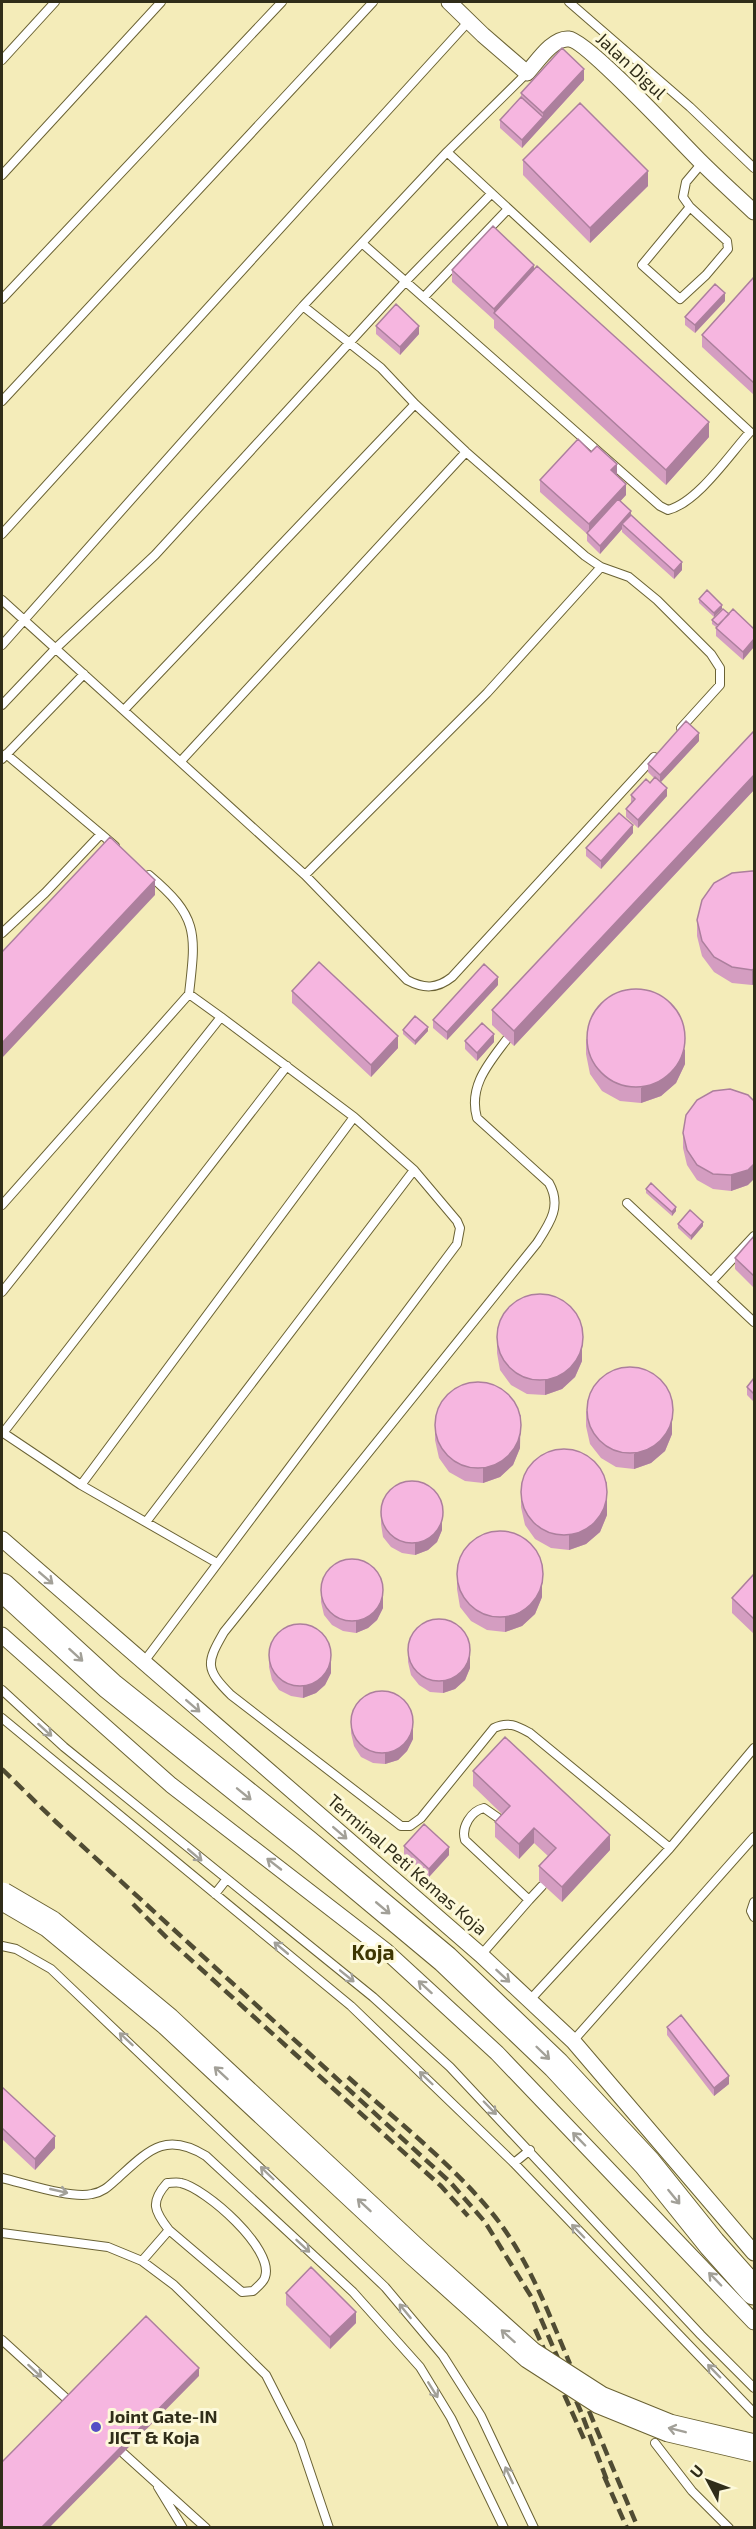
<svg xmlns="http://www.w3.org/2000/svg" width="756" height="2529" font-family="'Exo 2',sans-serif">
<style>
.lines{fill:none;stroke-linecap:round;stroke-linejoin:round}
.lane-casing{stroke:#6a6234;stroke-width:10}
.street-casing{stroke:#6a6234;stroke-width:17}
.highway-casing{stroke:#6a6234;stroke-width:29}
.lane{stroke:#fff;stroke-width:8}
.street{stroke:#fff;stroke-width:15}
.highway{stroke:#fff;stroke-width:27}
.rail{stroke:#504c33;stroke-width:4.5;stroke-dasharray:12 6;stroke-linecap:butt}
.highway-bridge-casing{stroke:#6a6234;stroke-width:29;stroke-linecap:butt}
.highway-bridge{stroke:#fff;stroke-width:27}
.wall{fill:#d49dc1}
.shaded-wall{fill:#ac7f9d}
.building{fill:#f6b6e0;stroke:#ac7f9d;stroke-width:1.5}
.oneway{stroke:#a2a098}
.poi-dot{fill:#544ec5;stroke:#fdf9da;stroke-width:2}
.labels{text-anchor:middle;stroke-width:6;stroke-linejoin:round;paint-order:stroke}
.street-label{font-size:18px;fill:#302d19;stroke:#fdf9da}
.poi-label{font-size:18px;font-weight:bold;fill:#302d19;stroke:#fdf9da;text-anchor:start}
.quarter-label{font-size:21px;font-weight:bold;fill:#3e3603;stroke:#fdf9da}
</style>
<rect width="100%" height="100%" fill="#f4ecb9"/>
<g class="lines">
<defs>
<path id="lane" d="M569 2 690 107 754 168
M2 60 55 2
M2 175 161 2
M690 207 642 265 680 299 706 275 728 249 727 241 690 207 683 197 686 182 702 163
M363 244 660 506 668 510C698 502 729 455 750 432L447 152
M424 297 508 209
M2 299 282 2
M303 306 381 368 415 404 466 452 585 556 601 567 629 577 657 600 711 654 720 668V685L681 728
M2 401 373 2
M2 534 469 21
M2 600 305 875 407 980C424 989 437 989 452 977L654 757
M2 645 303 306 447 152 527 73
M2 705 56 648 155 555 406 281 491 194
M124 710 415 404
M2 759 84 674
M181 761 466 452
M101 834 115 846
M305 875 487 693 601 567
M2 933 45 893 101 834 6 754
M189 994 221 1017
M507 1039C489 1063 468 1086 477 1118L549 1183C562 1206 550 1223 537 1243L224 1632C206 1663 205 1669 231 1695L401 1826H410L421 1818 494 1728C508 1721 517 1726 530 1733L670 1848
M627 1203 754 1322
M2 1205 189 994C196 933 199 917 149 875
M712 1281 754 1236
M2 1292 221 1017 354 1117 414 1170 457 1221 460 1228 457 1244 143 1663
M2 1432 81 1485 217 1563
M3 1433 287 1066
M81 1485 354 1117
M146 1522 414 1170
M2 1690 64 1747 373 1997 450 2067 701 2335 754 2388
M2 1718 351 2006 514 2163 754 2413
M215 1894 226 1880
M529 1900 542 1886
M754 1902 751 1911 754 1917
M2 1946 16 1949 51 1969 385 2287 443 2356 481 2416 534 2528
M481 1955 529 1900 465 1840C461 1827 471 1811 484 1808L504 1822
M529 2001 670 1848 754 1748
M573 2041 754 1837
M514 2163 530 2150
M2 2178C24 2183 71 2199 92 2194 104 2192 110 2185 119 2177 149 2150 166 2131 206 2156L353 2292 420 2367 451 2418 504 2528
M167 2183C171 2183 177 2182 181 2183 205 2188 275 2249 265 2277 264 2282 257 2287 253 2291L242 2292 169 2230C154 2211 150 2202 167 2183Z
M2 2233 108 2247 142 2261 174 2285 266 2375 300 2442 329 2528
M142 2261 169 2230
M2 2340 69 2401
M655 2443 692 2491 729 2528
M123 2453 206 2528
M158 2487 183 2528"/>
<path id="street" d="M449 2 483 35 527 73C537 62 553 37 569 39 586 40 682 143 700 161 718 179 736 195 754 212
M2 1539 481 1955 573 2041 754 2253
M2 1635 171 1785 386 1951 497 2053 754 2322"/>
<path id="highway" d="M2 1587 110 1686 306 1843 445 1959 556 2065 647 2163 712 2244 754 2291"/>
</defs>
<use href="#lane" class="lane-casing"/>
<use href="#street" class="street-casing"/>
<use href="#highway" class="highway-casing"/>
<use href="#lane" class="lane"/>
<use href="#street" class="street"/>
<use href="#highway" class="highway"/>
<path class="rail" d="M2 1769 55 1821 451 2183 485 2222 532 2298 581 2412 608 2483
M133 1904 169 1940 441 2186 468 2216
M348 2077C397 2121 450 2162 492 2213 528 2257 548 2312 570 2364
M535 2329 584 2439
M589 2411 638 2528
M604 2476 627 2528"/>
<defs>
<path id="highway-bridge" d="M2 1896 50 1924 167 2021 415 2252 530 2355 600 2400 669 2428 754 2448"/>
</defs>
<use href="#highway-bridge" class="highway-bridge-casing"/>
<use href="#highway-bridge" class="highway-bridge"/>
</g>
<path class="wall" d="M584 80 522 148 500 128V120L521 97V93Z
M523 160 648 186 590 243 523 175Z
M534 269 709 437 666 485 494 328V320L452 282V270Z
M754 277V395L702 347V335Z
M725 301 695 333 685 325V317Z
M376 326 419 334 400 355 376 334Z
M617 475 626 495 620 501 631 515 682 570 674 579 622 532V529L600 554 587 541V534L540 492V480Z
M699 599 722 605 714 617 699 603Z
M729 614 754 629 743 660 716 636V627L712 624V620Z
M754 731V790L514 1046 492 1025V1010Z
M699 741 661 782 667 796 638 828 626 817V809L631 803V795L650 783 654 778 648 772V764Z
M633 833 601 869 586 856V848Z
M754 871V984L752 985 732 983 714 972 702 956 697 936V920Z
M498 985 447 1040 433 1028V1020Z
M292 991 398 1048 371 1077 292 1003Z
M403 1030 428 1031 415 1045 403 1034Z
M586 1039 685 1064 676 1083 661 1096 641 1103 620 1101 602 1091 590 1074 586 1054Z
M465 1041 494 1042 477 1061 465 1049Z
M683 1133 748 1185 731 1191 713 1189 697 1180 687 1165 683 1148Z
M646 1189 676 1211 672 1216 646 1193Z
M678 1224 703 1226 691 1240 678 1228Z
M754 1236V1288L735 1269V1258Z
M582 1327V1361L575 1377 562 1389 545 1395 527 1394 511 1385 500 1370 497 1353V1337Z
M754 1378V1402L747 1395V1387Z
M586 1411 672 1434 665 1451 651 1463 634 1469 616 1467 601 1458 590 1444 586 1426Z
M521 1415 520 1448 513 1465 500 1477 483 1483 465 1481 449 1472 439 1458 435 1440V1425Z
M607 1482V1515L600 1532 586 1544 569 1550 551 1548 535 1539 525 1525 521 1507V1492Z
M381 1512 442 1530 437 1542 428 1550 415 1555 402 1553 391 1547 383 1537 381 1524Z
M542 1564V1597L535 1614 522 1626 505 1632 487 1630 471 1621 460 1607 457 1589V1574Z
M754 1574V1634L732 1613V1598Z
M321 1590 383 1608 377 1620 368 1628 356 1633 343 1631 332 1625 324 1615 321 1602Z
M408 1650 470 1668 465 1680 455 1689 443 1693 430 1692 419 1685 411 1675 408 1662Z
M269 1655 331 1673 325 1685 316 1693 303 1698 291 1696 279 1690 272 1680 269 1667Z
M351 1722 413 1739 407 1751 398 1760 385 1764 373 1763 361 1757 354 1746 351 1733Z
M473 1771 610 1850 562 1902 539 1881V1866L548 1856 534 1843 519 1859 495 1837V1822L502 1814 473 1786Z
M404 1846 449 1855 429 1877 404 1854Z
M667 2027 729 2084 714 2096 667 2035Z
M2 2087 55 2148 35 2170 2 2139Z
M286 2293 356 2323 330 2349 286 2305Z"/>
<path class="shaded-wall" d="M584 69V80L522 148V140L543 117V113Z
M648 171V186L590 243V228Z
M534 265V276L494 313V321V309Z
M725 293V301L695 333V325Z
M419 326V334L400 355V347Z
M709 422V437L666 485V470Z
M617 464V476L611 470Z
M626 484V495L589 536V524Z
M631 511V519L622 524V529L600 554V546Z
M682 562V570L674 579V571Z
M722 605V609L714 617V613Z
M754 639V647L743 660V652Z
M699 733V741L660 783V775Z
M754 775V790L514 1046V1031Z
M667 788V796L638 828V820Z
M633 825V833L601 869V861Z
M155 880V895L2 1058V1043Z
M754 969V984L752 985V970Z
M498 977V985L447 1040V1032Z
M428 1027V1031L415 1045V1041Z
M494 1034V1042L477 1061V1053Z
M398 1036V1048L371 1077V1065Z
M685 1049V1064L676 1083 661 1096 641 1103V1088Z
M754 1164V1179L748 1185 731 1191V1175Z
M676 1207V1211L672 1216V1212Z
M703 1222V1226L691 1240V1236Z
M582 1346V1361L575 1377 562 1389 545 1395V1380Z
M672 1419V1434L665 1451 651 1463 634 1469V1454Z
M520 1433V1448L513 1465 500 1477 483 1483V1468Z
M607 1500V1515L600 1532 586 1544 569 1550V1535Z
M442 1518V1530L437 1542 428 1550 415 1555V1543Z
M542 1582V1597L535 1614 522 1626 505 1632V1617Z
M383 1596V1608L377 1620 368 1628 356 1633V1621Z
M470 1656V1668L465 1680 455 1689 443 1693V1681Z
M331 1661V1673L325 1685 316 1693 303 1698V1686Z
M413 1728V1739L407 1751 398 1760 385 1764V1753Z
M534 1828V1843L519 1859V1844Z
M610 1835V1850L562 1902V1887Z
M449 1847V1855L429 1877V1869Z
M729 2076V2084L714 2096V2088Z
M55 2136V2148L35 2170V2159Z
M356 2312V2323L330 2349V2337Z
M199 2368V2376L49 2528H41Z"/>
<path class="building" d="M562 48 584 69 543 113 521 93Z
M521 97 543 117 522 140 500 120Z
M580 103 648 171 590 228 523 160Z
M493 226 534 265 494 309 452 270Z
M537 266 709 422 666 470 494 313Z
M754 277V383L702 335Z
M715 284 725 293 695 325 685 317Z
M396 304 419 326 400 347 376 326Z
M578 439 591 452 597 446 617 464 611 470 626 484 589 524 540 480Z
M618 499 631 511 600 546 587 533Z
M631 515 682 562 674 571 622 524Z
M707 590 722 605 714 613 699 599Z
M723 609 729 614 718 625 712 620Z
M733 609 754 629V639L743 652 716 628Z
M686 721 699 733 660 775 648 764Z
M754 731V775L514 1031 492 1010Z
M655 777 667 788 638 820 626 809 635 799 631 795 646 779 650 783Z
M619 813 633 825 601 861 586 848Z
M110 837 155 880 2 1043V952Z
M752 871H754V969L752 970 732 967 714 957 702 941 697 920 702 900 714 883 732 873Z
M319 962 398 1036 371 1065 292 991Z
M484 964 498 977 447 1032 433 1020Z
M587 1038a49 49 0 1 1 98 0a49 49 0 1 1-98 0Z
M415 1016 428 1027 415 1041 403 1030Z
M482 1023 494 1034 477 1053 465 1041Z
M730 1089 748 1095 754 1101V1164L748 1170 731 1175 713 1174 697 1165 687 1150 683 1133 686 1115 697 1100 713 1091Z
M651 1183 676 1207 672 1212 646 1189Z
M690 1210 703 1222 691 1236 678 1224Z
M754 1236V1276L735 1258Z
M497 1337a43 43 0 1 1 86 0a43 43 0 1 1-86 0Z
M587 1410a43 43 0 1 1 86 0a43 43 0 1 1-86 0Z
M754 1378V1394L747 1387Z
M435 1425a43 43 0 1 1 86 0a43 43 0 1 1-86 0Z
M521 1492a43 43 0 1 1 86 0a43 43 0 1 1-86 0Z
M381 1512a31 31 0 1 1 62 0a31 31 0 1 1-62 0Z
M457 1574a43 43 0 1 1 86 0a43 43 0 1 1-86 0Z
M321 1590a31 31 0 1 1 62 0a31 31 0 1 1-62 0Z
M754 1574V1619L732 1598Z
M408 1650a31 31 0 1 1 62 0a31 31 0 1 1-62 0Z
M269 1655a31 31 0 1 1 62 0a31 31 0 1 1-62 0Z
M351 1722a31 31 0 1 1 62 0a31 31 0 1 1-62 0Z
M505 1737 610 1835 562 1887 539 1866 556 1848 534 1828 519 1844 495 1822 510 1806 473 1771Z
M424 1824 449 1847 429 1869 404 1846Z
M681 2015 729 2076 714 2088 667 2027Z
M2 2087 55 2136 35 2159 2 2128Z
M311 2267 356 2312 330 2337 286 2293Z
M146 2316 199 2368 41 2528H2V2462Z"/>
<defs><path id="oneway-shaft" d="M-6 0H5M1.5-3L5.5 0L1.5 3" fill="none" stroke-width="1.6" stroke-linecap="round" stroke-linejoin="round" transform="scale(1.5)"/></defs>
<g class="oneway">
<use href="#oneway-shaft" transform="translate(46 1578) rotate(41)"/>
<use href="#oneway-shaft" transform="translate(76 1655) rotate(42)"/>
<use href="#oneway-shaft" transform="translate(193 1706) rotate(41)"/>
<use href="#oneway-shaft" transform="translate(45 1730) rotate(42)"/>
<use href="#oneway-shaft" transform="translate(244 1794) rotate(39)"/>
<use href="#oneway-shaft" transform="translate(340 1833) rotate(41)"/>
<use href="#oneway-shaft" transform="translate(195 1855) rotate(40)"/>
<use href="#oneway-shaft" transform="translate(274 1864) rotate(-142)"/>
<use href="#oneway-shaft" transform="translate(383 1908) rotate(40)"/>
<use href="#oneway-shaft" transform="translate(281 1948) rotate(-140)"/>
<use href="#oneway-shaft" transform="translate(347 1976) rotate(39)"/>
<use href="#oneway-shaft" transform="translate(503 1976) rotate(43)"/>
<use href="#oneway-shaft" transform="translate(425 1987) rotate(-138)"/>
<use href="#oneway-shaft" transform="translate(126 2039) rotate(-137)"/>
<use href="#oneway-shaft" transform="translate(543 2053) rotate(44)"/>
<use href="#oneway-shaft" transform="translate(221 2073) rotate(-137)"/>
<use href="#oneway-shaft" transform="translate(426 2078) rotate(-136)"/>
<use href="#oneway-shaft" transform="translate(490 2108) rotate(46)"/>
<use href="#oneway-shaft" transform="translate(579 2139) rotate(-134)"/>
<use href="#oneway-shaft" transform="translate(267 2173) rotate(-136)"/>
<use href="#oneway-shaft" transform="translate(59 2191) rotate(13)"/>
<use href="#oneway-shaft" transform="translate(674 2197) rotate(51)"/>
<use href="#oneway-shaft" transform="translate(364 2205) rotate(-137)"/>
<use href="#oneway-shaft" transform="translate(578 2231) rotate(-134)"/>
<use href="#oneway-shaft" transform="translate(303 2246) rotate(43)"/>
<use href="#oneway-shaft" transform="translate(715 2279) rotate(-134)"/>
<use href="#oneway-shaft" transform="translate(405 2311) rotate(-129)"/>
<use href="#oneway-shaft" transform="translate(508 2336) rotate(-138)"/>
<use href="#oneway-shaft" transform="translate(35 2371) rotate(42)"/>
<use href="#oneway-shaft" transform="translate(714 2371) rotate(-134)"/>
<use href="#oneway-shaft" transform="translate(433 2390) rotate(58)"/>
<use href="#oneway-shaft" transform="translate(677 2430) rotate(-166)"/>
<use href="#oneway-shaft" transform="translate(509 2475) rotate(-115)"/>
</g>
<circle class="poi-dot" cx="96" cy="2427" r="6"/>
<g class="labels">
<g class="street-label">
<text transform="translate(631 66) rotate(43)" y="6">Jalan Digul</text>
<text transform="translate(407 1865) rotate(41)" y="6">Terminal Peti Kemas Koja</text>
</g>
<g class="poi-label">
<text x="108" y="2423">Joint Gate-IN<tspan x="108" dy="21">JICT &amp; Koja</tspan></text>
</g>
<g class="quarter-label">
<text x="373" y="1960">Koja</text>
</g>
</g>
<rect width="756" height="2529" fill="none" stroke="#302d19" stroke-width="6"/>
<g transform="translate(708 2481) rotate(311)" stroke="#fdf9da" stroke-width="4.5" paint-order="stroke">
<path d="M0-4.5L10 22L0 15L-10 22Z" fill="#302d19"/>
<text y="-9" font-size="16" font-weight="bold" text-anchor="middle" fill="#302d19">U</text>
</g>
</svg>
